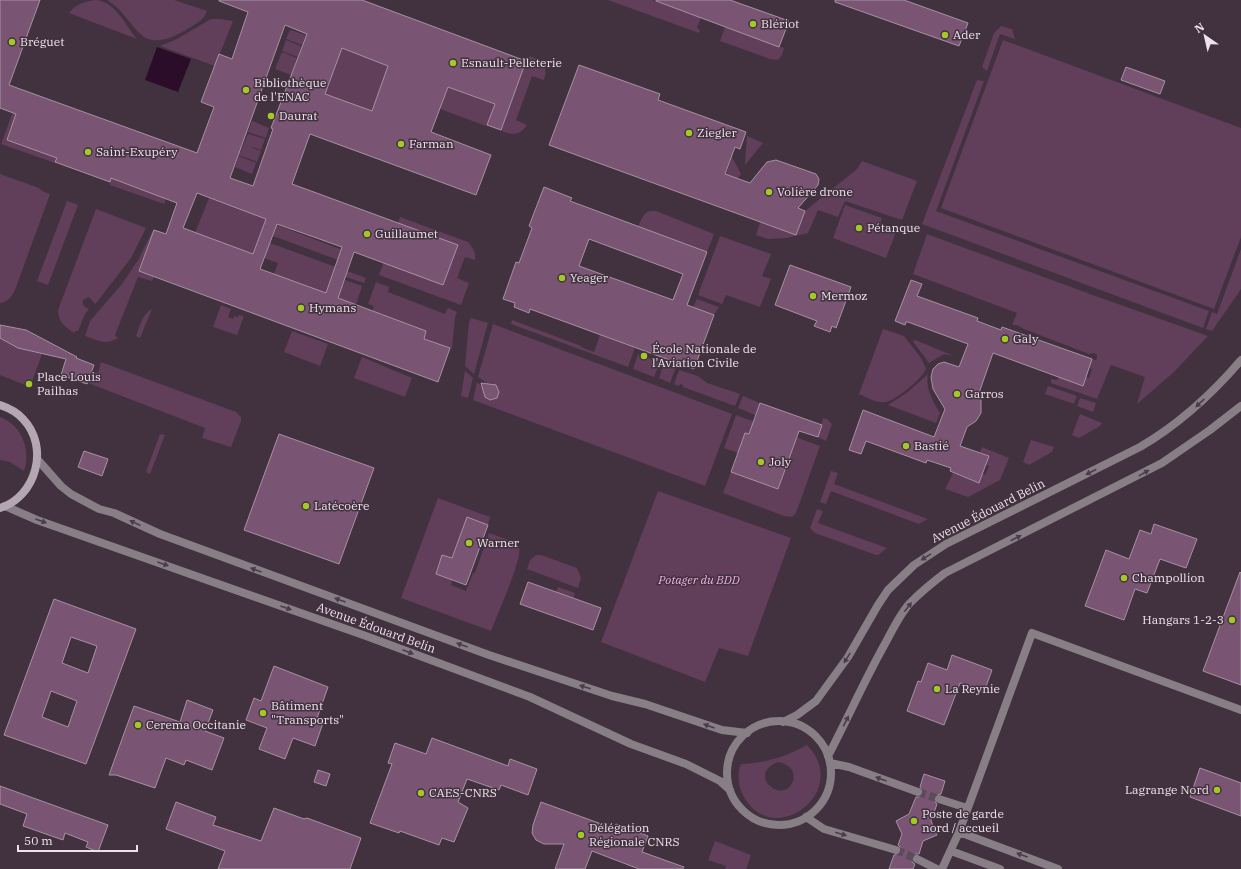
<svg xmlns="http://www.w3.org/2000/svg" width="1241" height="869" font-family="'IBM Plex Serif',serif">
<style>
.green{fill:#613f5b;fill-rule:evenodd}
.water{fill:#2c0d29}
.building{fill:#795473;stroke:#a692a2;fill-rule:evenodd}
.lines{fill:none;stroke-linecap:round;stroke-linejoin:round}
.street-tunnel{stroke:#5c4c59;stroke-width:8;stroke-dasharray:8 4;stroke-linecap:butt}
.street{stroke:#887f86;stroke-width:8}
.secondary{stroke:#b5a7b2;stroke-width:8}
.oneway{fill:#4c3d4a}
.poi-dot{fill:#a3c926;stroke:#42313f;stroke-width:1.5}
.labels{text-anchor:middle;stroke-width:3;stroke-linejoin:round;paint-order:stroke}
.poi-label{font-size:12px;fill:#ede2eb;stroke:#42313f;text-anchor:start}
.street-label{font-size:12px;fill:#ede2eb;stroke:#42313f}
.park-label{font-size:12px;font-style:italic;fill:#eeb0e3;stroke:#42313f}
</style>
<rect width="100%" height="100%" fill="#42313f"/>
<path class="green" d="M96 0C116 2 125 25 137 39L69 13C76 4 85 1 96 0Z
M107 0H174L207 11C204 21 192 26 184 31 136 58 139 20 107 0Z
M608 0H652L701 18 697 27 700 31 699 33Z
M211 19H220L233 21 215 66 160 46 177 39Z
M1001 26 1012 29 1015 39 1000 34 987 71 982 67 994 33Z
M725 27 784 48 782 55 778 60 770 59 720 41Z
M290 30 306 35 302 45 286 39Z
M286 40 301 46 298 57 282 51Z
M1003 40 1241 128V237L1214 309 941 208Z
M342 48 388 66 372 111 325 94Z
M282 52 297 58 291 75 275 69Z
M530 56C542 61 549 65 544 80L532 76 516 120 527 125C516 142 502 130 487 125L486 126 440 109 448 87 508 109 526 61Z
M977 80 984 81 936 211 1209 311 1203 328 922 224Z
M17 101 71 121 14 119 7 140 57 157 55 163 1 144Z
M252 121 269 128 266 138 248 132Z
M248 134 265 139 261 150 253 147 252 148 261 151 257 162 239 155Z
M747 136 763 143 745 165V164Z
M239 156 256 163 252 174 235 167Z
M732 157 741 174 737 179 726 175Z
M179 161 164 204 110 185V182L113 173 120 176 118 181 160 196Z
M862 161 917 181 902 220 845 201 838 217 818 210 808 233 787 238 768 239 756 235 760 222 796 235 805 211 857 169Z
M0 174 39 188 42 191 50 194 15 290C12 296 8 302 0 303Z
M209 198 266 219 253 254 195 233Z
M67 201 78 205 48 285 37 281Z
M845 205 882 218 880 226 896 232 886 258 833 238Z
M96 209 146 228 131 258 97 302 95 304 89 297 83 300C82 305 84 307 89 309L85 314 78 331H75L74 333C65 327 58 322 58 310Z
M650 211H656L714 234 707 252 638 227C641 220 643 213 650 211Z
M400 217 468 242C473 247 476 253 475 260L465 257 457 278 469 283 461 305 379 275Z
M277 225 353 254 349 264 273 236Z
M153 230H154V277L152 281 138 277 115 335 118 338C105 346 98 340 85 336L90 321 122 284 138 260Z
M927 234 1090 294 1208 336 1174 372 1137 404 1145 377 1111 365 1097 399 1051 383V379L1057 380 1059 377 1083 386 1086 377 1089 378 1092 369 1089 368 1092 359 1095 360 1097 359V355L1094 353 1089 354 1024 329 1017 325H1012L1017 313 913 274Z
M720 236 771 254 762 276 771 279 760 307 726 295 722 304 698 295Z
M270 243 366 278 364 283 346 277 347 272 335 268 331 280 343 284 345 280 362 286 356 305 274 274 278 263 264 258Z
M1241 249V289L1212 331 1206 329 1212 312 1217 314Z
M376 282 389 287 388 292 445 314 448 308 457 312 455 318 452 349 424 339 426 331 372 311 374 306 368 304Z
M697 299 719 307 714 315 693 307Z
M221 305 231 309 228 317 233 319 234 316 238 317 239 315 244 316 237 335 213 327Z
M152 309 140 338 136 336C140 326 142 314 152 309Z
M471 318 488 323 474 374 465 366 469 323Z
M512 320 581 346V347L594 352 600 335 635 348 628 367 511 324Z
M493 324 732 414 705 486 473 400 477 382 484 389V395L488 399H494L498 395C500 388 495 382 488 384L478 377Z
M883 329 904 336 921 358 926 369C924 377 895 401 886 402 878 404 866 397 859 394Z
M292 331 328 344 320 366 284 352Z
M0 338 18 348 42 354 30 387 0 375Z
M915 340 954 356 944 354 929 363 914 343 913 341Z
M638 354 660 362 654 377 633 369Z
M362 357 412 378 405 397 354 378Z
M101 362 236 412 241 417V421L231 447 202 438 205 428 88 383 92 371 98 373Z
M664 363 676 367 670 383 659 378Z
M679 370 698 376 707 383 740 394 735 406 683 387V385L680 384 679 386 674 384Z
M465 371 473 378 468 398 461 396Z
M928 374C925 388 933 402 940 413L936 423 888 405 908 392Z
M1048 386 1077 396 1074 404 1045 394Z
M743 396 760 403 755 415 738 408Z
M1080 398 1096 403 1093 412 1077 406Z
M1080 414 1102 423 1100 426 1079 438 1072 435Z
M736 415 820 446 796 513 792 517 784 516 723 493 731 472 778 489 792 450 746 433 738 453 724 448Z
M0 417C22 425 31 450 24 471L10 462 0 460Z
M823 418 827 419 832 424 826 441 818 437Z
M160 434 165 435 150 474 146 472Z
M1031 440 1054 447 1052 452 1029 465 1023 462Z
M982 447 1009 458 1000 480 968 497 945 489 953 473 979 483 982 474 985 475 989 466 985 464 989 456 980 452Z
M831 471 838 473 834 484 928 519 919 524 831 491 826 504 820 502Z
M658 491 791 538 748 656 719 648 705 682 601 642Z
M438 498 490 517 488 525 467 517 452 558 442 555 436 574 452 580 451 585 466 591 473 573H475L489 533C497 536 515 541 519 548 523 557 496 618 491 631L401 598Z
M817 509 823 511 818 523 887 548 878 555H876L815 533 810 528Z
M536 555H541L577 568 581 578 578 588 527 569 530 560Z
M558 587 575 593 574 598 556 592Z
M807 745C852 791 774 850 744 797 738 787 737 775 741 764 766 763 785 757 807 745ZM778 762C788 764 796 770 793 781 784 806 745 775 778 762Z
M715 841 751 855 746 869H725L726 866 708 860Z"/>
<path class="water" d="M157 47 191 59 178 92 145 80Z"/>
<path class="building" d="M0 0H40L9 85 197 153 214 107 201 102 219 54 232 59 248 12 219 1V0H362L526 61 501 130 487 125 495 104 448 87 431 132 491 155 476 195 310 134 292 184 458 245 443 285 354 252 338 298 426 331 424 339 450 348 438 382 139 271 154 230 166 234 177 203 111 178 110 182 55 162 57 158 7 140 16 114 0 108ZM285 25 307 34 271 128 273 129 253 186 230 178ZM342 48 388 66 372 111 325 94ZM197 193 266 219 253 254 183 228ZM277 224 342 247 326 293 260 269Z
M656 0H730L789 21 779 47 656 1Z
M835 0H904L968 23 959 46 835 2Z
M579 65 660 94 658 100 746 132 740 149 735 147 725 174 750 183 767 162 776 160 816 174 819 179 818 185 798 208 805 211 796 235 549 145Z
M1126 67 1165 81 1160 94 1121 80Z
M544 187 572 198 570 201 707 252 687 305 714 315 694 369 530 309 529 313 514 307 515 303 503 299 516 262 519 263 532 228 529 226ZM589 239 683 274 673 300 579 266Z
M790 265 851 287 836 328 832 326 830 332 814 326 817 321 775 305Z
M911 280 922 284 917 296 978 318 977 321 1001 330 1002 327 1092 359 1083 386 993 353 979 393 981 400V413L976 421 967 427 960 446 989 456 979 483 950 471 951 468 927 460 926 463 866 441 861 454 849 450 863 410 934 437 945 409 933 389 931 377 933 369 938 364 944 362 959 367 968 344 908 322H906L905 325 895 321Z
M0 325 26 330 77 357 76 358 94 365 87 384 61 375 66 359 18 348 0 338Z
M481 383 496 385 499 392 497 398 490 400 485 397Z
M760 403 822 425 818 437 799 431 778 489 731 472 745 433 749 434Z
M279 434 374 468 339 564 244 530Z
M84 451 108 459 102 476 78 467Z
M467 517 488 525 466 585 436 574 442 555 452 558Z
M1154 524 1197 539 1186 568 1160 559 1147 593 1135 589 1124 620 1085 606 1106 550 1129 559 1140 530 1151 534Z
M1240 572 1241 573V685L1203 671Z
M528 582 601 608 593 630 520 604Z
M54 599 136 629 86 764 4 735ZM71 637 97 646 88 673 62 663ZM51 691 77 701 68 727 42 717Z
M952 655 992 670 984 692 960 683 944 725 907 711 918 681 921 682 928 663 947 670Z
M274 666 328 687 316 721 323 723 315 746 293 738 285 759 259 749 267 728 246 720 254 698 261 701Z
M187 700 213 710 205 731 224 738 212 770 186 760 184 765 166 758 155 788 116 775H109L134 706 180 722Z
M432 738 508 766 510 759 537 769 528 795 501 785 499 790 467 779 458 802 468 808 454 842 442 838 439 845 400 831 399 833 370 823 392 764 388 763 395 743 426 754Z
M1200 768 1241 783V816L1190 797Z
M318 770 330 774 326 786 314 782Z
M924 774 945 781 941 794 936 795 934 798V801L937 804 931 821 937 835 923 841 919 854H914L912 856V862L915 864 913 869H889L894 855 899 854 901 851 900 847 898 845 902 834 896 821 909 814 916 797H919L923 794V791L920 787Z
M0 786 108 825 98 852 86 847 88 842 65 833 63 840 23 826 27 814 0 804Z
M176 802 216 817 213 825 261 841 274 808 304 819 307 818 361 838 350 869H218L225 851 166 829Z
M541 802 615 829 616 824 648 836 642 852 684 867 683 869H639L592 851 585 869H555L564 844H544L536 840 532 833 533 825Z"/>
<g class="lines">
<path class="street-tunnel" d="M918 792 939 799
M896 850 917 859"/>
<path class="street" d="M38 460 61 486 71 494 99 509 114 513 160 534 489 655 612 696 645 704 722 730 747 733
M5 506 37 520 366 636 530 697 631 744 686 764 720 781 730 790
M727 773a52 52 0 1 1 104 0a52 52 0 1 1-104 0Z
M783 722 797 715 816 701 848 657 878 605 888 590 914 565 946 544 1140 447C1179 424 1212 394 1241 360
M828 756C848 718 865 679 886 642 893 629 900 614 910 603 921 592 933 582 945 573L1162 463 1210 430 1241 406
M830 763 849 767 918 792
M939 799 967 808
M806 817 824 829 896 850
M959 832 1058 869
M951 851 1000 869
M917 859 937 869
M942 869 959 832 1032 633 1241 710"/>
<path class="secondary" d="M0 405C9 408 17 412 23 419 50 447 36 497 0 508"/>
</g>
<defs><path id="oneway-solid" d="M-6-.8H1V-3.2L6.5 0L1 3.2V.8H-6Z"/></defs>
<g class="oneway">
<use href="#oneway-solid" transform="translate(1200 403) rotate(137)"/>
<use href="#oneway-solid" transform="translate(1091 472) rotate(153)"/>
<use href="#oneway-solid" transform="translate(1144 473) rotate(-29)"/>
<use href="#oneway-solid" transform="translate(41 521) rotate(20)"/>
<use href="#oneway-solid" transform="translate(135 523) rotate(-155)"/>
<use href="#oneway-solid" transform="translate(1016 538) rotate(-27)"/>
<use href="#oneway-solid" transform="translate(926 557) rotate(148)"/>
<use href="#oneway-solid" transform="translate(163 564) rotate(19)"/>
<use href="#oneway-solid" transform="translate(256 570) rotate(-160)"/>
<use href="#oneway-solid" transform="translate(340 600) rotate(-160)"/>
<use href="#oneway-solid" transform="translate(908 607) rotate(-52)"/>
<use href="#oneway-solid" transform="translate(286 608) rotate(19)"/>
<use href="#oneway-solid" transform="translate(462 645) rotate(-160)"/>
<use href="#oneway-solid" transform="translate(408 652) rotate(21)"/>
<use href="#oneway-solid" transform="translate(847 658) rotate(122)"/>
<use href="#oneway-solid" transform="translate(585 687) rotate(-162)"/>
<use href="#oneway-solid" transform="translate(846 721) rotate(-64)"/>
<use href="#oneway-solid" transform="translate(709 726) rotate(-160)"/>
<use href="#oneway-solid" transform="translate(881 779) rotate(-160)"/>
<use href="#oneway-solid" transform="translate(841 834) rotate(16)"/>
<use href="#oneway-solid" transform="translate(1022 855) rotate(-160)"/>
</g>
<g class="poi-dot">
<circle cx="753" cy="24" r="4"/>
<circle cx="945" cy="35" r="4"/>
<circle cx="12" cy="42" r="4"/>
<circle cx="453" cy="63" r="4"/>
<circle cx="246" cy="90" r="4"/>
<circle cx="271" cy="116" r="4"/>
<circle cx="689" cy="133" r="4"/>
<circle cx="401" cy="144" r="4"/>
<circle cx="88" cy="152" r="4"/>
<circle cx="769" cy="192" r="4"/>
<circle cx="859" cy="228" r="4"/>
<circle cx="367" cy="234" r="4"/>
<circle cx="562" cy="278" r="4"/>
<circle cx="813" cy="296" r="4"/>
<circle cx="301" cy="308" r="4"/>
<circle cx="1005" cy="339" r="4"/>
<circle cx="644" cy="356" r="4"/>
<circle cx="29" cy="384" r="4"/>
<circle cx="957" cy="394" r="4"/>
<circle cx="906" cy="446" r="4"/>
<circle cx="761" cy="462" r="4"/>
<circle cx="306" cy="506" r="4"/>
<circle cx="469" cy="543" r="4"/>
<circle cx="1124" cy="578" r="4"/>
<circle cx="1232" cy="620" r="4"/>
<circle cx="937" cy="689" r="4"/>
<circle cx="263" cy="713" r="4"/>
<circle cx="138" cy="725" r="4"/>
<circle cx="1217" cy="790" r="4"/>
<circle cx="421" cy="793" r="4"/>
<circle cx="914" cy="821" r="4"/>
<circle cx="581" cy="835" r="4"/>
</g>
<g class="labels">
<g class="poi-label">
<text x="761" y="28">Blériot</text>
<text x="953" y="39">Ader</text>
<text x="20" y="46">Bréguet</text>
<text x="461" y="67">Esnault-Pelleterie</text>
<text x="254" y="87">Bibliothèque<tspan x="254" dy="14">de l'ENAC</tspan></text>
<text x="279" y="120">Daurat</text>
<text x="697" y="137">Ziegler</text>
<text x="409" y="148">Farman</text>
<text x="96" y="156">Saint-Exupéry</text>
<text x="777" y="196">Volière drone</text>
<text x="867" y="232">Pétanque</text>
<text x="375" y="238">Guillaumet</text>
<text x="570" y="282">Yeager</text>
<text x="821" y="300">Mermoz</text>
<text x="309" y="312">Hymans</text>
<text x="1013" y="343">Galy</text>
<text x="652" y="353">École Nationale de<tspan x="652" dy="14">l'Aviation Civile</tspan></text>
<text x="37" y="381">Place Louis<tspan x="37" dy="14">Pailhas</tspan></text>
<text x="965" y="398">Garros</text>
<text x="914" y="450">Bastié</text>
<text x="769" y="466">Joly</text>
<text x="314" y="510">Latécoère</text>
<text x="477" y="547">Warner</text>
<text x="1132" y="582">Champollion</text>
<text x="1224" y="624" text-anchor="end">Hangars 1-2-3</text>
<text x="945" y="693">La Reynie</text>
<text x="271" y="710">Bâtiment<tspan x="271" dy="14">"Transports"</tspan></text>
<text x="146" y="729">Cerema Occitanie</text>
<text x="1209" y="794" text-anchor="end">Lagrange Nord</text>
<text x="429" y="797">CAES-CNRS</text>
<text x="922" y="818">Poste de garde<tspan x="922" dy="14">nord / accueil</tspan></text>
<text x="589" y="832">Délégation<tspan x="589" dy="14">Régionale CNRS</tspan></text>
</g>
<g class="street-label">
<text transform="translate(988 511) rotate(-27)" y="4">Avenue Édouard Belin</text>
<text transform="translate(376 628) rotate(20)" y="4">Avenue Édouard Belin</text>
</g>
<g class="park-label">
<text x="699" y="584">Potager du BDD</text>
</g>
</g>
<g transform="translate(1205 36) rotate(326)" stroke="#42313f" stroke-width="3" paint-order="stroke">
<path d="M0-3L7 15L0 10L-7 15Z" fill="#ede2eb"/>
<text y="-6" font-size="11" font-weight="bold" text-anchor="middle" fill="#ede2eb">N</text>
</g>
<path d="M18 845v6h119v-6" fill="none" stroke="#ede2eb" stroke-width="2"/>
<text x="24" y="845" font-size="12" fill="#ede2eb" stroke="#42313f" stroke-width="3" paint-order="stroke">50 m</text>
</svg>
